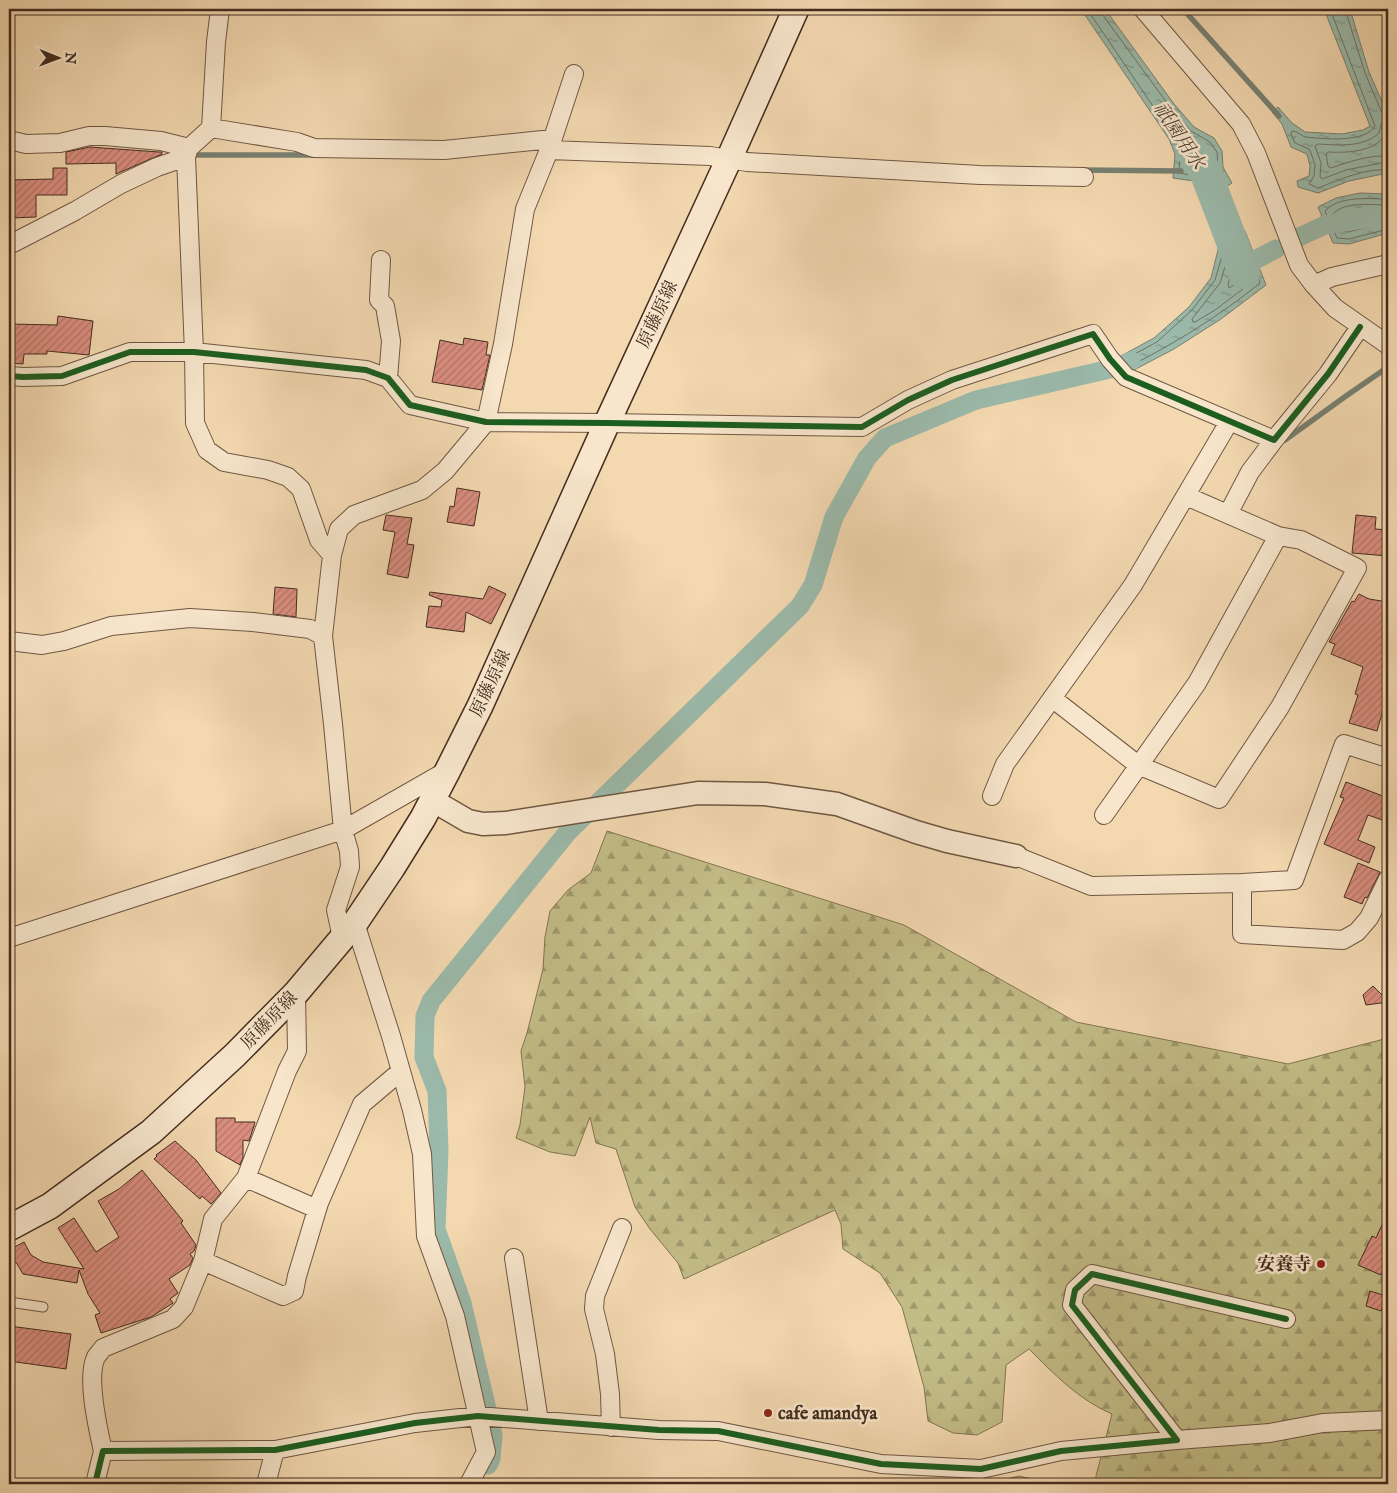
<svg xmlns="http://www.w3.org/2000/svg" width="1397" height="1493" font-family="'IM FELL English','Noto Serif JP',serif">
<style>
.forest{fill:url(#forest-firs);stroke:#837452}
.water{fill:url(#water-ripples);stroke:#788173}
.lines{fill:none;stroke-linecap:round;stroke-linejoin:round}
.shore{stroke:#707365;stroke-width:1}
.stream{stroke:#788173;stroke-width:5.5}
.canal{stroke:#9bbaab;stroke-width:19}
.river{stroke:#9bbaab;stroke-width:32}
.building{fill:url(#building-hatch);stroke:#442c1f}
.service-casing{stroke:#705743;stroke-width:11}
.minor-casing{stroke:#705743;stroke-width:20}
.tertiary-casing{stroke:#705743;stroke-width:25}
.secondary-casing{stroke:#442c1f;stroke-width:28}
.service{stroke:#f7e6cc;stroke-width:9}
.minor{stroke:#f7e6cc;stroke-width:18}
.tertiary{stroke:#f7e6cc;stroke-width:22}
.secondary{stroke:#f7e6cc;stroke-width:25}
.cycleway-casing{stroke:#f7e6cc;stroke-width:9}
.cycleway{stroke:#1b5e20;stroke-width:6}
.poi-dot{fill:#8f2418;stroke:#f7e6cc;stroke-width:2}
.labels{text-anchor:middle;stroke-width:5;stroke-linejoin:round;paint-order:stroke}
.street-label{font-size:18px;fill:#442c1f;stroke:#f7e6cc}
.poi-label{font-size:18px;font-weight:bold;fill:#442c1f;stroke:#f7e6cc;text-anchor:end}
.water-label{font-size:19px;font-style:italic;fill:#55483b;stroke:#f7e6cc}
</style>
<defs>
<pattern id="forest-firs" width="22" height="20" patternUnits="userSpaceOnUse" patternTransform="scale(1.25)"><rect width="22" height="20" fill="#c2bc86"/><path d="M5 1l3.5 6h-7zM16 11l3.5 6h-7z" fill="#9f996d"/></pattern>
<pattern id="water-ripples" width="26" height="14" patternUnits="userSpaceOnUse" patternTransform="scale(1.25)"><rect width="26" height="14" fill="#9bbaab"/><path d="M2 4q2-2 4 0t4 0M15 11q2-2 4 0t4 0" fill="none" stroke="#80978b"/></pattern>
<pattern id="building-hatch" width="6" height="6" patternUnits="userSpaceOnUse" patternTransform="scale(1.25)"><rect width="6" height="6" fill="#db8e80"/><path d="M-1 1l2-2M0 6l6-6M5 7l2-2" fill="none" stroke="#b37468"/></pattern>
</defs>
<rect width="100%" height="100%" fill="#f3d8b0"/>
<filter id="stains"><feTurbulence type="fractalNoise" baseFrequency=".004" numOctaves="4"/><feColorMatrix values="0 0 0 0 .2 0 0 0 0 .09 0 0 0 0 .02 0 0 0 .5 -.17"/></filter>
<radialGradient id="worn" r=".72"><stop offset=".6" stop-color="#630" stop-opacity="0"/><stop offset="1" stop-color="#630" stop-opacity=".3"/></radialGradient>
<path class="forest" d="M607 831 904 925 1076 1022 1288 1064 1388 1038V1484H1069L1095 1480 1112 1414C1079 1400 1054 1374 1029 1349L1006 1365 1002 1422 977 1435 953 1433 928 1421 924 1387 902 1307 880 1273 843 1249 841 1224 835 1210 684 1279 678 1263 650 1229 635 1207 616 1149 596 1143 590 1117 575 1156 550 1152 516 1138 520 1125 525 1087 521 1051 527 1033 543 969 545 937 550 911 568 890 591 873Z
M1019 1476 1055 1484H993L994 1482Z"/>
<path class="water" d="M1081 9H1105L1174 104 1194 127 1214 138 1222 151 1223 167 1232 183 1223 189 1209 192 1194 181 1173 178 1175 154 1169 139Z
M1324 9H1350L1369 72 1388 115V175L1383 174 1349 181 1318 193 1298 187 1297 181 1309 176 1310 166 1307 154 1291 147 1282 124 1272 112 1278 107 1292 123 1305 132 1342 134 1363 130 1370 126Z
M1360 193 1388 194V233L1349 244 1333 243 1318 207 1336 198Z
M1245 231 1266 285 1221 319 1174 349 1132 371 1119 357 1154 338 1189 307 1211 278 1221 238Z"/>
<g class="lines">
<path class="shore" d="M1087 9 1174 137 1180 153 1179 173 1196 176 1210 186 1222 184 1224 181 1218 168 1217 152 1210 142 1191 131 1170 107 1102 14 1101 9
M1330 9 1375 126C1366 143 1322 139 1306 137 1301 136 1297 131 1292 131L1291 134 1295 143 1309 149 1311 153 1315 165 1314 176 1309 184 1318 188C1339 180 1365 168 1388 170
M1345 9 1365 73 1382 113 1384 115H1388
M1388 122H1382L1379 133C1363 148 1338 145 1318 144L1315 146 1321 163 1320 177 1322 179 1346 170 1381 163H1388
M1180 130 1183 131C1191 139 1206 142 1210 153 1214 161 1211 169 1215 177L1214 179H1211L1198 170 1186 168V151L1179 133Z
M1388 130C1379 152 1349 153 1328 152L1326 154 1328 166 1331 168C1348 162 1369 155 1388 156
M1388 199C1369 199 1340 195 1325 211L1337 238 1349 239 1388 229
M1388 205C1373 205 1344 201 1333 214L1340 231 1348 232 1388 222
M1361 212 1374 213 1376 216 1374 217 1348 225 1345 224 1343 218 1344 216Z
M1240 237 1243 239 1260 282 1259 284C1220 315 1179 341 1134 364H1132L1129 360V357L1157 342 1192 310 1215 280 1226 242Z
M1236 245 1239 246 1252 282 1215 310 1195 322H1193L1192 319 1220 283 1231 247Z
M1235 264 1238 266 1243 279 1229 288 1228 285Z"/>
<path class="stream" d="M1183 9 1279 116
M196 155H314
M1082 170 1181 171
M1285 440 1346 396 1388 367"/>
<path class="canal" d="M1297 238 1325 225 1388 215
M1240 277 1255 260 1276 249
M488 1465 491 1459 493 1435 462 1303 436 1229 439 1151 437 1091 424 1057 425 1016 431 1001 567 833 800 606 813 585 834 517 867 458 885 438 976 400 1114 368 1131 361"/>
<path class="river" d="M1193 153 1205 171 1244 273"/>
</g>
<path class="building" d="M90 147 159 152H162V154L116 174V163L66 164V152Z
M53 168H67V195H36V217L11 218 10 180 53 179Z
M58 316 93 321 89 355 47 351V354H24L23 364 9 363V324L57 325Z
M464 338 488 342 486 355H490L482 390 432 382 440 340 463 345Z
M457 488 480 492 474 526 447 522 450 506 454 507Z
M386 515 412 518 407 544 414 545 408 578 387 574 395 532 383 530Z
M1356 515 1376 517 1375 529 1388 530V556L1352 553Z
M489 586 506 594 491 624 466 612 464 632 426 627 429 606 441 607 442 600 429 595 430 592 483 599Z
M275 587 297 589 296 617 273 614Z
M1359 594 1369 599 1388 602V704L1385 703 1377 731 1349 723 1358 695 1355 694 1363 667 1331 654 1335 644 1329 642 1352 601 1354 602Z
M1346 782 1388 798V822L1368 815 1358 840 1375 847 1369 863 1324 844 1344 798 1340 797Z
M1358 863 1380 872 1367 898 1365 897 1362 904 1344 897Z
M1373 986 1388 1001V1002L1366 1005 1363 995Z
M216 1118H235V1122H255L254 1126 249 1141 243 1140V1157L240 1165 216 1151Z
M175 1141 196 1160 221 1193 211 1204 202 1196 200 1199 154 1159 157 1156 156 1155Z
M142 1170 183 1221 181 1223 196 1245 194 1251 190 1254 193 1258 190 1265 169 1279 178 1293 170 1299 173 1303 151 1317 101 1333 95 1315 100 1313 88 1294 79 1270 77 1283 23 1274 16 1262 9 1266V1250L24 1242 31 1255 43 1262 84 1269 58 1228 74 1218 96 1252 119 1237 98 1201 119 1189Z
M1388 1212V1259L1381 1275 1358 1265 1372 1236 1376 1238Z
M1370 1291 1386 1296 1381 1311 1366 1306Z
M9 1326 71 1334 66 1369 9 1361Z"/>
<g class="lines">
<defs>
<path id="service" d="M9 1302 43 1307"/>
<path id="minor" d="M220 9 216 42 211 128 189 148 186 157 194 352 195 423 207 450 224 462 268 470 288 477 301 489 319 540 332 555
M1143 9 1241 124 1256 153 1299 265 1314 285 1335 308 1388 345
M211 128 297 142 314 148 444 150 552 139
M9 140 26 144 60 143 89 136H105L161 141 189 148
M549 150 710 156 747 162 980 175 1084 177
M9 245 75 211 121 184 157 167 186 157
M381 260 379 300 385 306 391 341 388 378
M1314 285 1332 277 1388 264
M9 376 23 377 62 376 130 352H194L366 370 388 378 410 405 486 422 607 423 862 427 908 400 952 380 1093 334 1110 359 1126 377 1274 440 1328 374 1360 327
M1228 514 1250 472 1274 440
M9 641 42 645 64 641 111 626 190 618 253 622 310 629 323 636
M1052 698 1138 765 1219 799 1280 707 1357 568 1301 540 1278 536 1186 496
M992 796 1005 764 1133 585 1229 422
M1104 815 1197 683 1278 536
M1016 856 1091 886 1242 883V934L1343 940 1357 932 1369 918 1388 879
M1242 883 1294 880 1344 744 1388 758
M355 923 391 1036 412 1110 422 1154 426 1236 455 1316 486 1452 469 1484
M9 938 343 830 448 770
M342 938 336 910 350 867 349 851 343 830 333 724 323 636 332 555 339 529 354 515 422 490 445 471 486 422 503 344 525 209 549 150 574 74
M246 1178 317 1209
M514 1258 539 1421
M203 1261 283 1296 294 1291 297 1276 319 1203 362 1104 401 1071
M611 1427 610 1394 605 1354 594 1309 595 1296 622 1228
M1177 1440 1270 1433 1323 1423 1388 1420
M103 1451C98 1429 86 1378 96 1357 98 1354 101 1351 103 1348L173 1319 184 1307 203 1261 213 1219 246 1178 287 1071 297 1051 296 993
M95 1484 103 1451 275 1450 415 1423 478 1416 659 1430 718 1431 881 1464 981 1469 1061 1451 1177 1440 1072 1305 1075 1290 1092 1274 1286 1319
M266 1484 275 1450"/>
<path id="tertiary" d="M432 800 468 821 483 824 506 823 698 793 765 794 837 804 916 832 947 841 1016 856"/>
<path id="secondary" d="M9 1228 50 1206 151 1132 235 1055 296 993 355 923 392 868 423 818 448 770 480 706 607 423 729 159 796 9"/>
</defs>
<use href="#service" class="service-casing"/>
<use href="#minor" class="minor-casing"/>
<use href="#tertiary" class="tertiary-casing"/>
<use href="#secondary" class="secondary-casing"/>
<use href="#service" class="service"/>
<use href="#minor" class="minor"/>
<use href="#tertiary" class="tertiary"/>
<use href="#secondary" class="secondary"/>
<defs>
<path id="cycleway" d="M9 376 23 377 62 376 130 352H194L366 370 388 378 410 405 486 422 607 423 862 427 908 400 952 380 1093 334 1110 359 1126 377 1274 440 1328 374 1360 327
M95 1484 103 1451 275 1450 415 1423 478 1416 659 1430 718 1431 881 1464 981 1469 1061 1451 1177 1440 1072 1305 1075 1290 1092 1274 1286 1319"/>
</defs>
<use href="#cycleway" class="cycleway-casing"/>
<use href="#cycleway" class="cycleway"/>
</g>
<g class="poi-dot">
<circle cx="1321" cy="1264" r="5"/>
<circle cx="768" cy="1413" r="5"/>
</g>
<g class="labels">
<g class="street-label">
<text transform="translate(657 314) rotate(-65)" y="6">原藤原線</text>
<text transform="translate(490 683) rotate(-65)" y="6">原藤原線</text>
<text transform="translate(269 1020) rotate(-46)" y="6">原藤原線</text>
</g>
<g class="poi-label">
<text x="1311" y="1270">安養寺</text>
<text x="778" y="1419" text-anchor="start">cafe amandya</text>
</g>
<g class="water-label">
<text transform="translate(1180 135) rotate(56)" y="7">祇園用水</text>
</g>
</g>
<rect width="1397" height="1493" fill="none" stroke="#f3d8b0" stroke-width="30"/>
<rect x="10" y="10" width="1377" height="1473" fill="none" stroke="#442c1f" stroke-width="2.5"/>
<rect x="15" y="15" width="1367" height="1463" fill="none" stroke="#442c1f"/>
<g transform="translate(58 58) rotate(91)" stroke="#f7e6cc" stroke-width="4" paint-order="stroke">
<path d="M0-4L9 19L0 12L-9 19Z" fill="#442c1f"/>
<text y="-8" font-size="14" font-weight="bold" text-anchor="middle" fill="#442c1f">N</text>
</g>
<rect width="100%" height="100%" filter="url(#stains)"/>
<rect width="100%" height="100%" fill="url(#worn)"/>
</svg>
